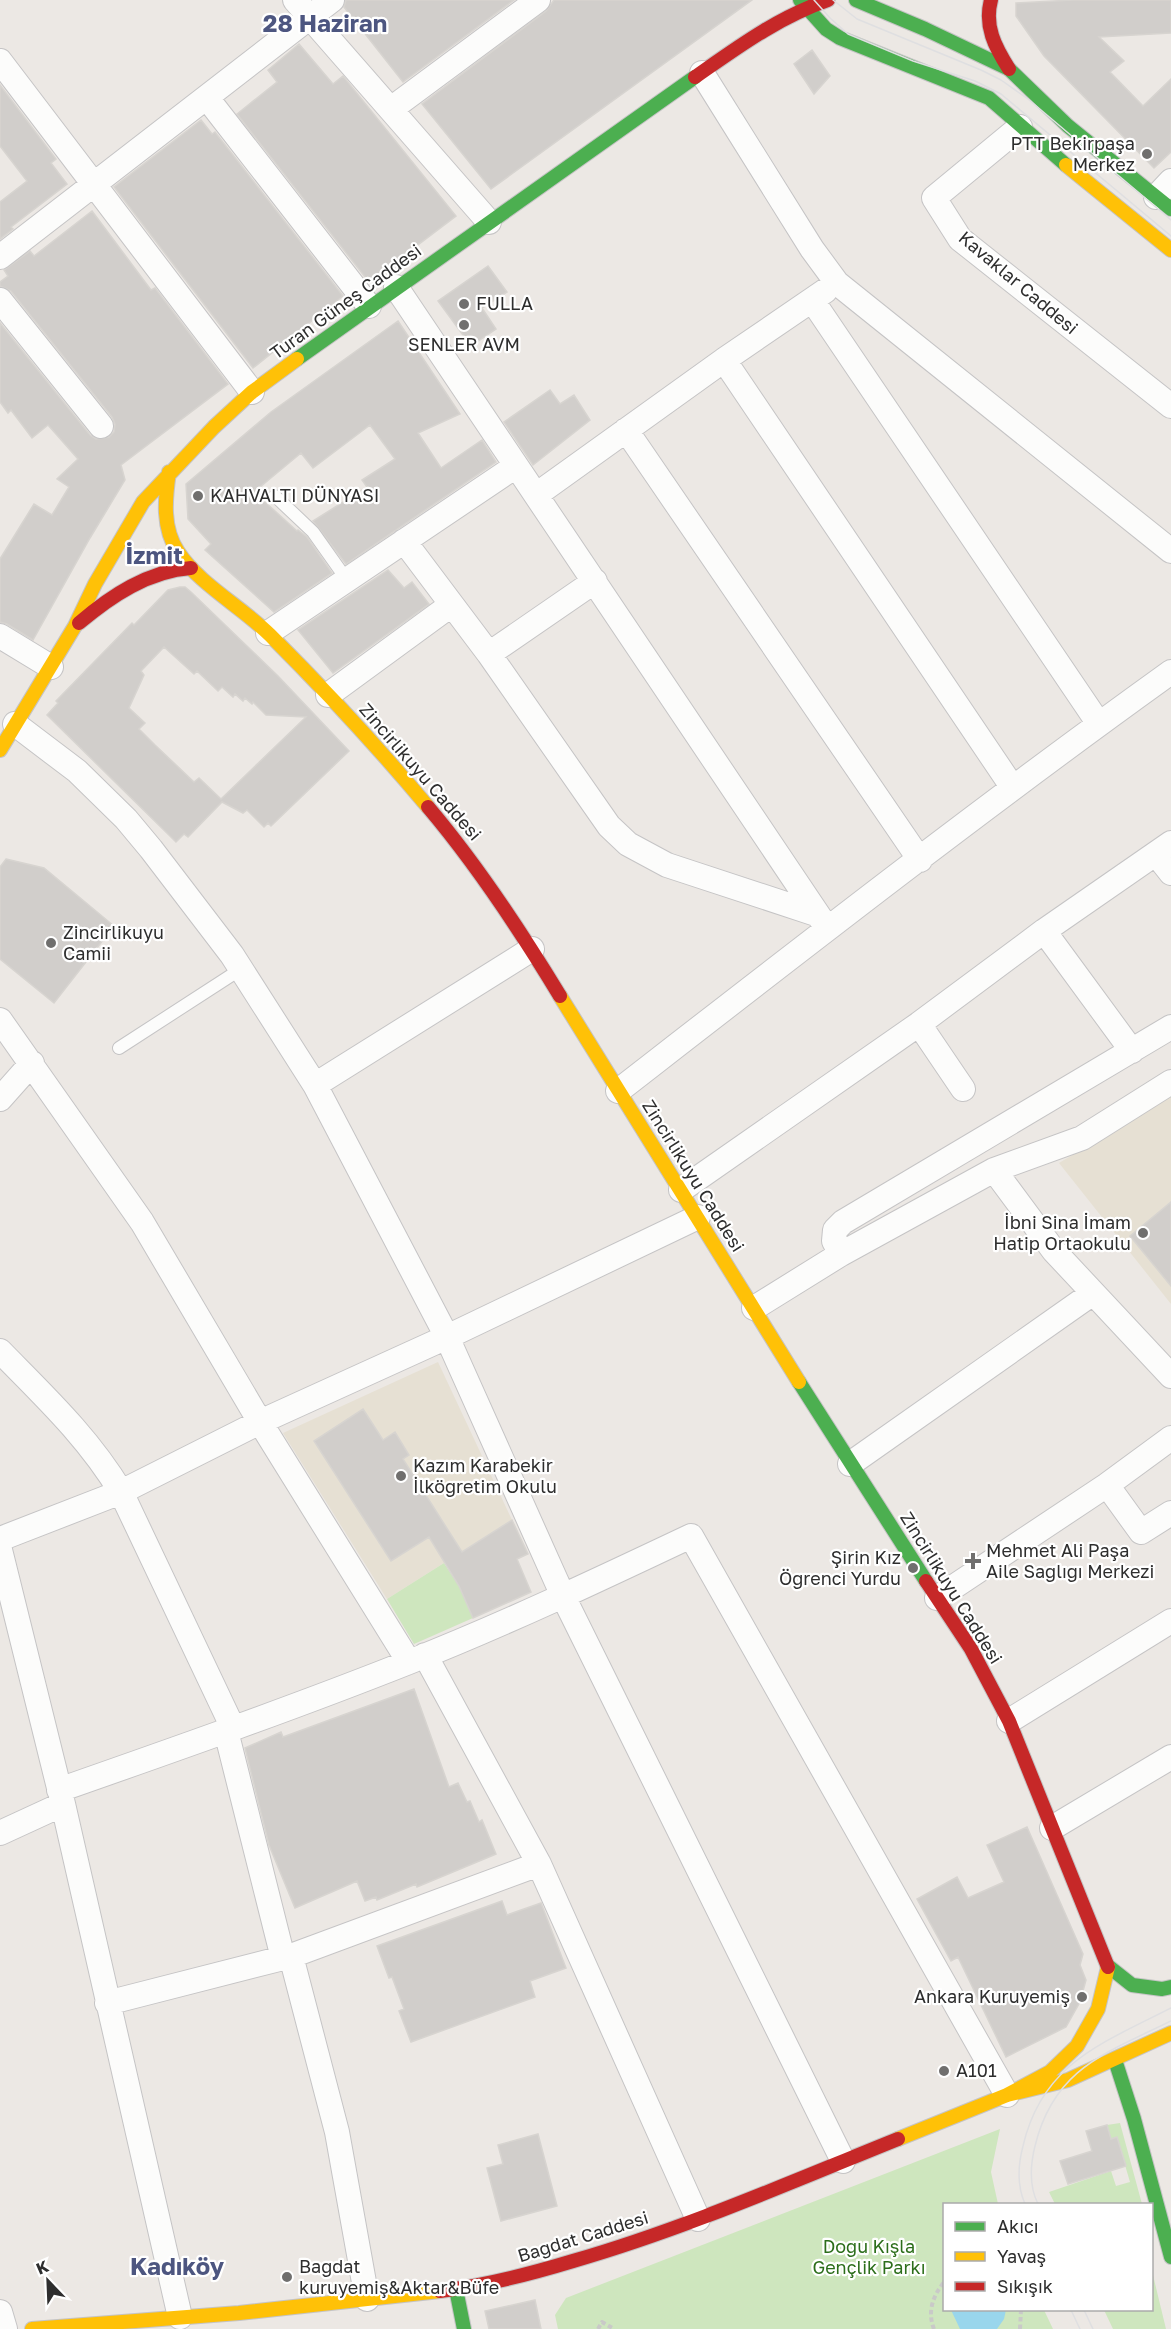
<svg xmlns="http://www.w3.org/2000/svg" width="1171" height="2329" font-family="'Golos Text',sans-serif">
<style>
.education{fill:#e6e0d3}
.green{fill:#cee6be}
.water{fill:#99d6ec}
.building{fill:#d1cecb;stroke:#d7d4d0;stroke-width:1.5;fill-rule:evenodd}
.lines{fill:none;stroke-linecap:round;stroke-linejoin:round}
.lane-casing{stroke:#c5c4c5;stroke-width:14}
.street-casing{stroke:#c5c4c5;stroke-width:26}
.fast-casing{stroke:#c5c4c5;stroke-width:16}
.slow-casing{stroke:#c5c4c5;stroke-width:16}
.jam-casing{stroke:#c5c4c5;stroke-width:16}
.path{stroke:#c9c9c8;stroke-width:4;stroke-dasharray:4.5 3;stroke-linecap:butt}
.lane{stroke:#fcfcfb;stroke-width:12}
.street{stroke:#fcfcfb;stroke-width:24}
.fast{stroke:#4caf50;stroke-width:14}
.slow{stroke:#ffc107;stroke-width:14}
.jam{stroke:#c62828;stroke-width:14}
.tram{stroke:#dfdfe1;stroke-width:1.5}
.poi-dot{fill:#706f6e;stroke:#fff;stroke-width:2}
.labels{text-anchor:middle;stroke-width:4.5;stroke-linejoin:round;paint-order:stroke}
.poi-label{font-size:18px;fill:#2e2e2e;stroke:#fff;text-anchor:start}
.street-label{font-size:18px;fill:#2e2e2e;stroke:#fff}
.park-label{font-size:18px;fill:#2c6e1b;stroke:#fff}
.district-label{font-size:24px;font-weight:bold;fill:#4d5680;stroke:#fff}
</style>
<rect width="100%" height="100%" fill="#ece8e4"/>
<path class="education" d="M1171 1096V1304L1059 1163Z
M438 1362 512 1520 387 1599 283 1433Z"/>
<path class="green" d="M444 1563 459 1586 473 1618 414 1644 387 1599Z
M1120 2123 1142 2204H1055L1049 2192 1111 2171 1116 2186 1130 2182 1117 2138 1111 2139 1107 2125Z
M1000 2129 991 2172 998 2204H944V2310H1044L1053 2329H558L555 2315 566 2298Z
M1152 2271 1166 2329H1113L1104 2310H1152Z"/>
<path class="water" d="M951 2310H1006L1004 2319 997 2329H960Z"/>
<path class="building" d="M346 0H514L403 82 344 7Z
M554 0H752L491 189 422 104 546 11Z
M1073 0H1171V33L1099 37 1124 61 1110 72 1143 106 1171 79V152L1154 168 1044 56 1016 16V3Z
M299 44 333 84 343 76 456 216 369 282 237 114 277 82 268 70Z
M812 50 830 76 814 94 794 64Z
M0 85 56 159 51 163 67 184 11 227 13 229 0 239V202L27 181 0 146Z
M201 120 212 134 215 132 343 296 253 368 114 187Z
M92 211 151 290 155 288 228 384 121 465 125 480 90 538 33 640 7 624 0 622V559L34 504 52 515 69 487 57 479 78 459 48 425 32 438 11 410 8 413 0 402V323L90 435 96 439 109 437 114 432 115 424 112 417 11 291 0 286V282L8 276 4 270 30 251 34 256Z
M488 266 507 292 482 308 496 329 471 346 438 301Z
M398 321 460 414 418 433 441 468 482 440 496 462 346 564 313 521 367 487 362 480 395 459 370 425 313 468 301 453 254 492 297 531 298 530 307 537 332 573 274 612 205 550 211 544 188 519 186 484 271 412Z
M550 390 560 404 574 395 590 420 533 465 504 422Z
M388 570 404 588 412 582 429 604 333 673 298 630Z
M180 587H185L191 592 278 676 349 751 271 826 268 823 264 827 247 810 243 813 222 802 188 837 184 834 176 842 47 715 58 703 56 701 132 623 134 625 168 590ZM164 647 194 674 197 671 218 691 222 687 233 697 235 694 243 701 245 698 252 704 253 702 266 715 306 717 221 799 199 778 194 782 155 745 139 729 145 723 129 708 144 675 141 671Z
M6 859 44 868 114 926 54 1003 0 959V867Z
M1171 1202V1286L1130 1236Z
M363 1409 383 1440 395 1432 409 1455 403 1459 462 1552 512 1520 528 1554 517 1559 531 1592 473 1618 459 1586 429 1537 391 1561 314 1441Z
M414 1689 449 1787 458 1783 467 1802 470 1801 479 1822 482 1820 496 1854 417 1887 416 1884 377 1900 376 1897 365 1901 357 1881 295 1908 269 1845 245 1748 281 1732 283 1737Z
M1027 1827 1083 1954 1080 1965 1086 1980 1080 2002 1066 2027 1006 2057 958 1957 951 1961 917 1899 957 1877 968 1898 1004 1882 987 1845Z
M502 1901 507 1915 541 1903 566 1968 530 1981 535 1997 411 2042 399 2011 404 2009 392 1977 389 1978 377 1946Z
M1107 2125 1111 2139 1117 2137 1126 2166 1068 2184 1060 2161 1092 2151 1086 2131Z
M538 2134 557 2206 501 2221 487 2168 503 2164 498 2145Z
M535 2300 541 2329H489L485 2311Z"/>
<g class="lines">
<defs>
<path id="lane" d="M275 496 313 532 347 580
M119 1048 241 969"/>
<path id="street" d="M295 0 489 222
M0 61 252 392
M702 73 812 249 837 283 1171 551
M207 98 369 306
M391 109 538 0
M1020 127 934 198 960 239 1171 406
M1156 197 1171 181
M0 257 332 0
M396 287 827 928
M0 300 101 426
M812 300 1099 724
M724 360 1013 788
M626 430 920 860
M536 495 724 360 825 291
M404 541 489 654 609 826 628 844 667 865 816 914
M268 633 516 466
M0 636 51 667
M489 654 595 581
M328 695 451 605
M15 724 77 771 126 819 151 849 232 955 315 1085 447 1337 563 1596 843 2161
M1156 854 1171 873
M1044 931 1132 1051
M0 1020 142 1222 260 1422 409 1662
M919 1024 963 1089
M315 1085 532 949
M618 1091C801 949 983 807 1171 672
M0 1099 32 1063
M994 1170 1054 1251 1171 1376
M681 1190 919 1024 1044 931 1171 843
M841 1254 834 1241 835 1230 843 1222 1171 1027
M754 1308 841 1254 994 1170 1082 1138 1171 1082
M0 1351C44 1396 88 1437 121 1492L233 1728
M850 1464 1093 1293
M1107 1485 1141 1532 1171 1513
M0 1539 121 1492 260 1422 447 1337 698 1217
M0 1550 63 1804 180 2317
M937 1598 1107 1485 1171 1438
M425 1655 539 1864 698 2219
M1009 1721 1171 1621
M226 1731 283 1958
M59 1790C176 1749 293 1708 409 1662 505 1624 598 1580 691 1536L1007 2095
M1052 1828 1171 1757
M0 1833 63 1804
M291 1956 337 2132 367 2299
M107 2003 291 1956 539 1864
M0 2312 5 2329"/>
<path id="fast" d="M800 0 826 29 840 38 989 98 1066 165
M856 0 925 29 1009 69 1068 126 1171 209
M297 359 695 77
M799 1382 926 1581
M1108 1966 1132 1985 1162 1989 1171 1987
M1115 2060 1134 2119 1171 2257
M456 2289 464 2329"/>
<path id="slow" d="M1066 165 1171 250
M169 472C165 499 162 528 178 552 198 583 243 608 270 635 325 690 378 747 428 807
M0 750 75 626 95 584 143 502 214 427 252 392 297 359
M560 996 799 1382
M1007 2095 1050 2072 1077 2046 1098 2009 1108 1967
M898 2139 1007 2095 1068 2080 1171 2033
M32 2329 239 2313 440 2291"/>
<path id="jam" d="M991 0C984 26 995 47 1009 69
M695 77C738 47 777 18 828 0
M79 623C111 596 148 571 191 568
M428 807C478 866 520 930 560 996
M926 1581 971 1649 1009 1721 1108 1967
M440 2291C485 2286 530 2274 573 2261 684 2229 791 2182 898 2139"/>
</defs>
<use href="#lane" class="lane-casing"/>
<use href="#street" class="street-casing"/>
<use href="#fast" class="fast-casing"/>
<use href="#slow" class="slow-casing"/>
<use href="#jam" class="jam-casing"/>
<path class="path" d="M598 2329 602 2322 614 2329
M934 2329C927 2311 933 2296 944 2282
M1020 2329 1021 2310"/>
<use href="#lane" class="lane"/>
<use href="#street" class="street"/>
<use href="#fast" class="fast"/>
<use href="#slow" class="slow"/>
<use href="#jam" class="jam"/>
<path class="tram" d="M814 0 830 18 848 34 913 61 975 81 1001 94 1171 236
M833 0 857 19 981 70 1001 80 1028 99 1171 220
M1025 2204C1017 2186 1018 2165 1023 2146 1042 2063 1103 2043 1171 2008
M1038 2204C1029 2186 1030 2166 1035 2146 1054 2068 1106 2053 1171 2021
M1071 2310 1080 2329
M1084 2310 1093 2329"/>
</g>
<g class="poi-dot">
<circle cx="1147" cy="154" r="6"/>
<circle cx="464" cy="304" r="6"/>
<circle cx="464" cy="325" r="6"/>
<circle cx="198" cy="496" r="6"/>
<circle cx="51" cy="943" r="6"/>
<circle cx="1143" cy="1233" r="6"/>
<circle cx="401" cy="1476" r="6"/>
<path d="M970 1552h6v6h6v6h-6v6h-6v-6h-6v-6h6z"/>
<circle cx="913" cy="1568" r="6"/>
<circle cx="1082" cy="1997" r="6"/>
<circle cx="944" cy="2071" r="6"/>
<circle cx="287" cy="2277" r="6"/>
</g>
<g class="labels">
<g class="poi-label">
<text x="1135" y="150" text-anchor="end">PTT Bekirpaşa<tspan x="1135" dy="21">Merkez</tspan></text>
<text x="476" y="310">FULLA</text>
<text x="464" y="351" text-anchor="middle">SENLER AVM</text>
<text x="210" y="502">KAHVALTI DÜNYASI</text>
<text x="63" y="939">Zincirlikuyu<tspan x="63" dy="21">Camii</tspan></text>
<text x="1131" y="1229" text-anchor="end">İbni Sina İmam<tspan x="1131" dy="21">Hatip Ortaokulu</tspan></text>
<text x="413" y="1472">Kazım Karabekir<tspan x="413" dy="21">İlköğretim Okulu</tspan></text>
<text x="986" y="1557">Mehmet Ali Paşa<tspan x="986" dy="21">Aile Sağlığı Merkezi</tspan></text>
<text x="901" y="1564" text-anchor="end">Şirin Kız<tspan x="901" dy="21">Öğrenci Yurdu</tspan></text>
<text x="1070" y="2003" text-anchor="end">Ankara Kuruyemiş</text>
<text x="956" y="2077">A101</text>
<text x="299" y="2273">Bağdat<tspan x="299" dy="21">kuruyemiş&amp;Aktar&amp;Büfe</tspan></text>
</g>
<g class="street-label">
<text transform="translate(1018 283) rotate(40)" y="6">Kavaklar Caddesi</text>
<text transform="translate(346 302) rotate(-36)" y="6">Turan Güneş Caddesi</text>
<text transform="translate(420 772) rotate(49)" y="6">Zincirlikuyu Caddesi</text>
<text transform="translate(693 1176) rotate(58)" y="6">Zincirlikuyu Caddesi</text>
<text transform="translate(951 1588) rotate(58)" y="6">Zincirlikuyu Caddesi</text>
<text transform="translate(583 2237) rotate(-17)" y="6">Bağdat Caddesi</text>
</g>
<g class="park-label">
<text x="869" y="2253">Doğu Kışla<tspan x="869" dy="21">Gençlik Parkı</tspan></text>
</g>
<g class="district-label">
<text x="325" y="32">28 Haziran</text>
<text x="154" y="564">İzmit</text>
<text x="177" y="2275">Kadıköy</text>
</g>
</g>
<rect x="943" y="2203" width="210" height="108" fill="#ffffff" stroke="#ababab" stroke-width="1.5"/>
<rect x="955" y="2222" width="30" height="9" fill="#4caf50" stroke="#ababab" stroke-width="1.5"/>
<text x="997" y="2233" font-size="18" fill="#2e2e2e">Akıcı</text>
<rect x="955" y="2252" width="30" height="9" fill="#ffc107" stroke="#ababab" stroke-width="1.5"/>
<text x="997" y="2263" font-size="18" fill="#2e2e2e">Yavaş</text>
<rect x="955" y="2282" width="30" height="9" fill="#c62828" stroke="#ababab" stroke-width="1.5"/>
<text x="997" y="2293" font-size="18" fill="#2e2e2e">Sıkışık</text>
<g transform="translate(48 2281) rotate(337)" stroke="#ffffff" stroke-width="4.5" paint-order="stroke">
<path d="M0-4.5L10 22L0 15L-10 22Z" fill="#2e2e2e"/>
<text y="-9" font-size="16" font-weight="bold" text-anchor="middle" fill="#2e2e2e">K</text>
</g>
</svg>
